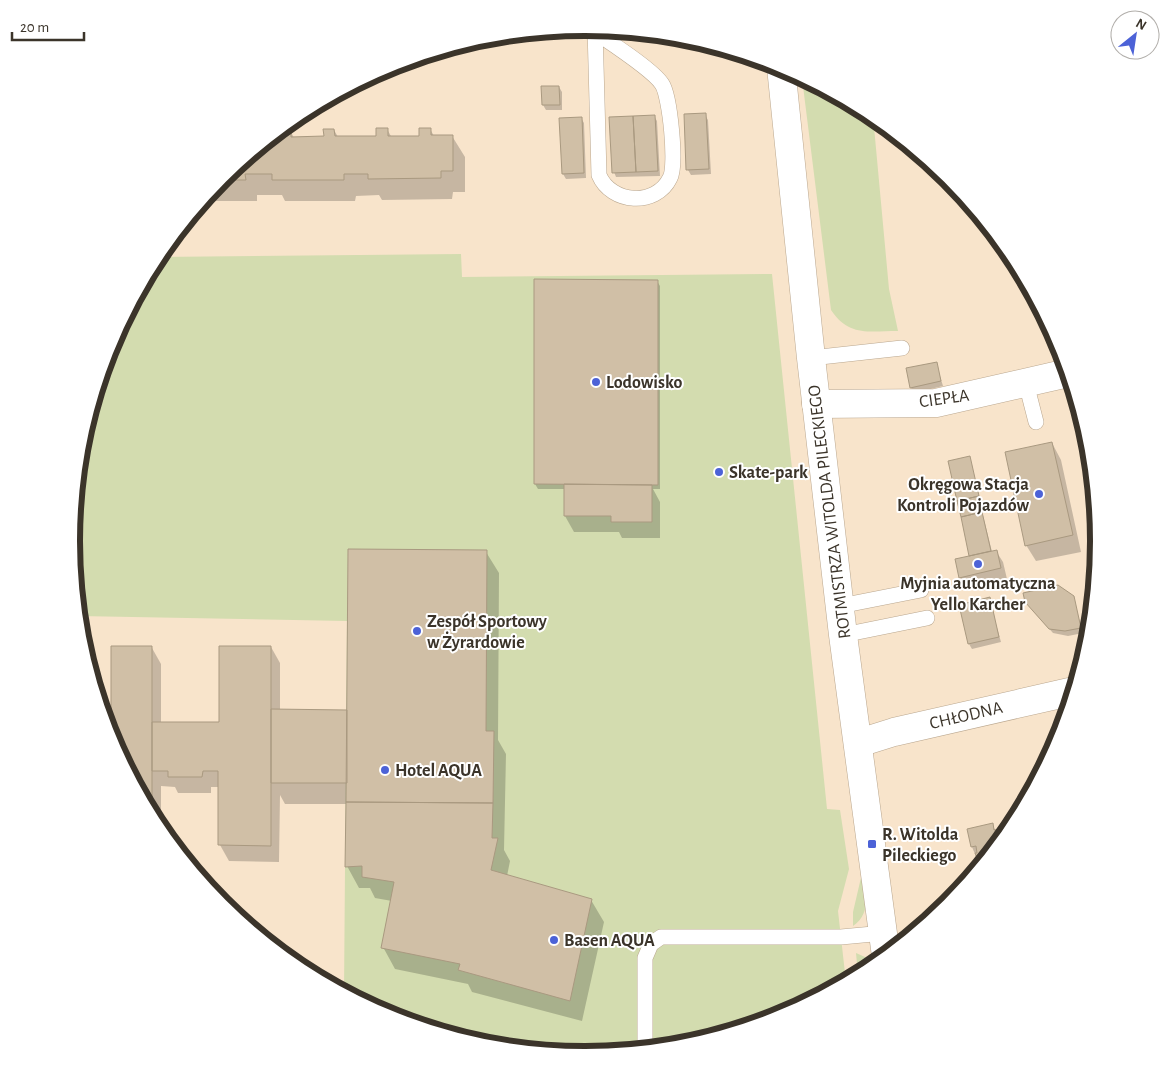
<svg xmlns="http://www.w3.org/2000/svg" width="1170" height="1083" font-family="'Alegreya Sans',sans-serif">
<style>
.green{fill:#d3dcaf}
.shadow{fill:#0003}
.building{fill:#d0bfa6;stroke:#a99980}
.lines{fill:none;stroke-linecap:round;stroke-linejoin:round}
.lane-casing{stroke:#baa78f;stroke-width:16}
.street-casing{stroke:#baa78f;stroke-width:29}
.secondary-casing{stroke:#baa78f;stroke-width:29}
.lane{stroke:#fff;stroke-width:15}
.street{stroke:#fff;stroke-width:28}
.secondary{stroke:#fff;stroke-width:28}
.poi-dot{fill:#4c62d7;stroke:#fff;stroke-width:2}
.labels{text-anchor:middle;stroke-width:4;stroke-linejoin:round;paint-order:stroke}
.poi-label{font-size:18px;font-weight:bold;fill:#3b342a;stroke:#fff;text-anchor:start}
.street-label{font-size:18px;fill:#3b342a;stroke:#fff}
.rim{fill:none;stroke:#3b342a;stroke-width:6}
</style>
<rect width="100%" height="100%" fill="#f8e4cb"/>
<path class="green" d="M802 78 873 116 889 289 898 331C869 331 849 337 831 310Z
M461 254 462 277 772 274 827 809 840 810 849 869 838 911 846 982 781 1016 685 1046 585 1055 484 1046 388 1016 344 993 347 621 78 616 71 541 81 441 110 345 157 257Z
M863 869C865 890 873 912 853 926V912Z
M856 953 865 957 872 967 858 975Z"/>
<path class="shadow" d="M559 87 562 92V110H546L543 105V88Z
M705 115 708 120 711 174 691 175 688 170Z
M654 116 657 121 660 176 616 177 614 172Z
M581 118 584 123 586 178 566 179 563 174 561 119Z
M387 129 392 138 420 137 430 129 434 136H452L465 157V192H453L452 199 382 200 379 195 356 196 355 201H285L282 195H257V201H203L222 178 270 138H282L290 130 294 138H325L334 130 338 137H378Z
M657 281 660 286V489H653L660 502V538H622L619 532H574L565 516V489H538L535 484Z
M936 363 943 386 914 393 911 388Z
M1052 443 1061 460 1081 552 1036 561 1026 545Z
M969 458 992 552 996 551 1003 562 1007 579 966 588 960 577 971 557Z
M486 552 499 573 498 740 506 754 504 850 510 861 507 876 591 900 604 922 582 1021 472 992 468 984 395 969 383 947 392 901 375 898 370 888H359L347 866 348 804H285L280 795 279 862 229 861 220 845V787H211V793H178L175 787 161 786V831L110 738 112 723 152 648 161 664V723H220L271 647 280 663V711H348Z
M1073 597 1083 633 1068 636 1053 633 1029 606Z
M989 599 1001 642 972 649 969 644Z
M992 825 996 831 1011 828 980 866 972 847 969 830Z"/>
<path class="building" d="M541 86H559L560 105H542Z
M706 113 709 169 686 170 684 114Z
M655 115 658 171 636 172 633 116Z
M633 116 636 172 612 173 609 117Z
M582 117 584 173 562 174 559 118Z
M376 128H388V136H419V128H431V135H453V171H441V178L368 179V174H344V180H272V174H245L246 180H220L272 137H281L282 129H291V137L324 136 323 129H334L335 136H376Z
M534 279 658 280V485L534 484Z
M937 362 941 381 910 388 906 368Z
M1052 442 1073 535 1025 546 1005 452Z
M970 456 979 496 957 501 948 461Z
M564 484 652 485V522H611V516H564Z
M979 496 982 512 961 517 957 501Z
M982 512 991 551 969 556 961 517Z
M348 549 487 550 486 731H494L493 803 346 802Z
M997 550 1001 568 959 578 955 559Z
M1058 585 1074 596 1081 628 1065 631 1049 629 1025 602 1023 593Z
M990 597 999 637 968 644 959 605Z
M111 646H152V816L110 738 105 722H111Z
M219 646H271V846L218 845V771H203L202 777H168V771H152V722H219Z
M271 709 347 710V783H271Z
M346 802 493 803 492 838H498L491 870 592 899 570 1001 458 970 460 964 381 948 394 882 362 877V866L345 867Z
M993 823 994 830 1012 828 980 866 975 853H977L976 846 971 847 967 829Z"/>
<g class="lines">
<defs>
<path id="lane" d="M595 28 599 175C611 204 656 207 670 178 677 166 670 96 662 84 653 70 611 43 595 32
M811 358 902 348
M1026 383 1036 422
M840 606 921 590
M843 635 927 618
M645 1050V958L651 944 661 937H841L884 933"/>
<path id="street" d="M816 404 936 403 1068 373
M859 743 894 732 1074 691"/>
<path id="secondary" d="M781 67 811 358 843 635 886 956"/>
</defs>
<use href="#lane" class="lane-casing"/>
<use href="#street" class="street-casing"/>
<use href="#secondary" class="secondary-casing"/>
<use href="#lane" class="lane"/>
<use href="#street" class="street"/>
<use href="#secondary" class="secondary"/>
</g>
<g class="poi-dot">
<circle cx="596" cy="382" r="5"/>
<circle cx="719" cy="472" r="5"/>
<circle cx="1039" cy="494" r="5"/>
<circle cx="978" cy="564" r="5"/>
<circle cx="417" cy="631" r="5"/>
<circle cx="385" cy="770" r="5"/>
<rect x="867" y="839" width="10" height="10" rx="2.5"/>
<circle cx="554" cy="940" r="5"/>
</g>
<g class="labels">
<g class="poi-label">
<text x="606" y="388">Lodowisko</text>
<text x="729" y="478">Skate-park</text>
<text x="1029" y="490" text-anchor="end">Okręgowa Stacja<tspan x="1029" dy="21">Kontroli Pojazdów</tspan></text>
<text x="978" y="589" text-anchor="middle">Myjnia automatyczna<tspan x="978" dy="21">Yello Karcher</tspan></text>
<text x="427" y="627">Zespół Sportowy<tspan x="427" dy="21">w Żyrardowie</tspan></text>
<text x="395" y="776">Hotel AQUA</text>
<text x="882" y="840">R. Witolda<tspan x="882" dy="21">Pileckiego</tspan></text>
<text x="564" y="946">Basen AQUA</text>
</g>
<g class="street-label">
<text transform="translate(944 398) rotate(-8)" y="6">CIEPŁA</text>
<text transform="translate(829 512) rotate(-97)" y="6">ROTMISTRZA WITOLDA PILECKIEGO</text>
<text transform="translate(966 715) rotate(-13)" y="6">CHŁODNA</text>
</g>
</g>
<path d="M0 0H1170V1083H0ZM80 541a505 505 0 1 1 1010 0a505 505 0 1 1-1010 0Z" fill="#fff" fill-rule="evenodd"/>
<path class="rim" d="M80 541a505 505 0 1 1 1010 0a505 505 0 1 1-1010 0Z"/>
<g transform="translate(1135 35) rotate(30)"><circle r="24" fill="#ffffff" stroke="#b1aeaa"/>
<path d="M0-4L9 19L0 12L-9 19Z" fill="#4c62d7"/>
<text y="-8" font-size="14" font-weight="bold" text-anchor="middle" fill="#3b342a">N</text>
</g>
<path d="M12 32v8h72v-8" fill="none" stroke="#3b342a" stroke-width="2.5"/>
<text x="20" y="32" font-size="15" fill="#3b342a" stroke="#ffffff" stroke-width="4" paint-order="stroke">20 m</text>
</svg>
